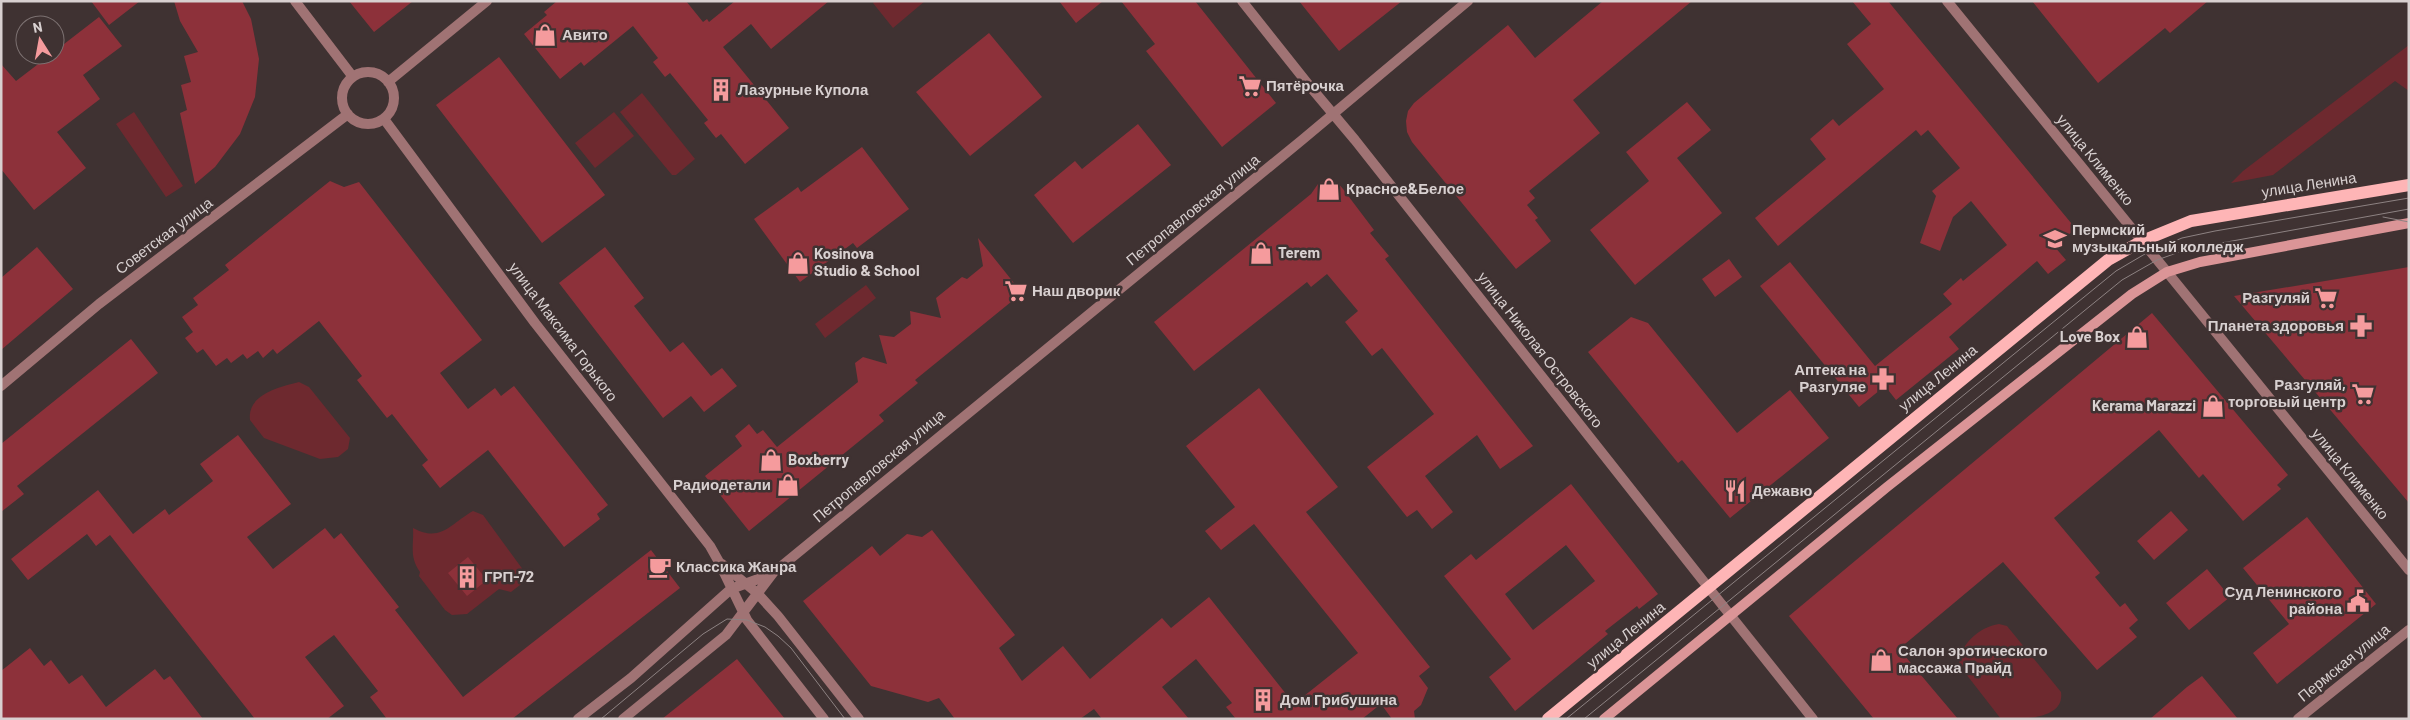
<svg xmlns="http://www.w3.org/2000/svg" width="2410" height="720" font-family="Barlow,sans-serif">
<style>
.green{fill:#6e292f}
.building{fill:#8d313a;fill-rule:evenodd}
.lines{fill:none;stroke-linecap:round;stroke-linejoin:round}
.minor{stroke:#a07374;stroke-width:10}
.tertiary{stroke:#a07374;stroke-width:10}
.secondary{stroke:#db9597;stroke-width:10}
.primary{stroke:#feb5b6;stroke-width:12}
.tram{stroke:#8d8282;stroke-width:1}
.labels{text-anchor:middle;stroke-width:5;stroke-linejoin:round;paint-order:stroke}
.poi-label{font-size:15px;font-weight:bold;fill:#d8d0d0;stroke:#3f3232;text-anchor:start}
.street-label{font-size:15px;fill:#d8d0d0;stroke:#3f3232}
</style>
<rect width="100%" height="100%" fill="#3f3232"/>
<path class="green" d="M875 1H925L893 28 873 3Z
M2409 45V91L2395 81 2273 175 2231 183 2243 171Z
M642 93 695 159 676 175H672L620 112Z
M134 112 183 186 166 197 116 124Z
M614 112 634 136 595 168 575 143Z
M866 285 876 298 825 338 815 324Z
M299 382 309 387 350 438 348 449 338 457 320 459 264 438 250 420C247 394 280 387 299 382Z
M473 511 483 515 529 578 511 592 499 589 467 614 452 615 445 610 419 576 420 572C409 556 414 546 413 528 441 543 450 524 473 511Z
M1999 624 2007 626 2061 692C2065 720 2022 719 2001 719L1959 665C1959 645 1979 627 1999 624Z"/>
<path class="building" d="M91 1H140L109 25Z
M174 1H242L251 19 259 59 255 97 240 134 215 167 195 184 180 113 187 110 181 85 191 82 184 56 198 52 180 21Z
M349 1H413L374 32Z
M557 1H686L703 22 707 19 709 22 735 1H829L771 49 751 24 723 47 789 128 745 164 721 134 716 138 704 123 708 120 670 73 665 77 653 62 658 58 633 26 584 66 581 62 560 79 524 34 547 15 544 12Z
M1059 1H1103L1076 23Z
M1121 1H1195L1276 103 1222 147 1146 51 1155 44Z
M1299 1H1402L1339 51Z
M1603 1H1692L1573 100 1600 133 1529 191 1535 198 1527 205 1538 218 1535 220 1551 241 1516 269 1412 142 1407 132 1406 121 1408 111 1414 103 1508 25 1535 58Z
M1852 1H1888L2076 229 2054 246 2066 260 2048 274 2037 261 1949 337 1959 349 1896 400 1885 386 1859 407 1760 286 1790 262 1875 366 1952 304 1943 294 1961 278 1963 281 2007 245 1971 201 1953 217 1940 251 1920 243 1936 196 1932 191 1960 168 1928 130 1921 136 1916 130 1778 246 1755 218 1826 159 1810 139 1833 119 1839 126 1884 89 1847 44 1871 24Z
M2032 1H2208L2170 33 2165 28 2098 83Z
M99 17 122 46 83 75 100 99 57 132 86 168 34 210 1 169V64L16 81 50 55H55V51Z
M989 33 1042 97 970 156 916 92Z
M499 57 605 195 542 243 436 105Z
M1687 102 1711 130 1677 158 1722 213 1635 285 1590 230 1649 181 1626 152Z
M1138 124 1171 165 1073 243 1034 195 1075 161 1082 169Z
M862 147 909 209 857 248 853 243 800 282 754 219 798 187 801 192Z
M330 181 344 187 359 182 482 340 440 373 468 409 495 388 501 396 514 386 608 505 597 514 600 519 564 547 488 450 440 488 422 465 428 460 392 414 387 418 357 380 362 376 319 321 277 354 273 349 263 358 258 351 247 359 243 354 231 363 227 358 216 366 203 349 197 353 185 338 193 332 182 317 198 305 193 298 229 270 225 265Z
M1324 181 1338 183 1343 189 1374 230 1370 233 1389 256 1385 259 1533 446 1500 469 1477 435 1425 476 1453 512 1432 529 1417 510 1407 517 1367 467 1434 414 1382 348 1372 356 1345 322 1358 311 1327 274 1311 287 1307 282 1194 371 1154 322 1311 194 1318 184Z
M978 238 1022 293 915 380 918 383 879 415 884 421 749 531 705 476 742 446 735 436 749 424 757 434 763 430 777 447 858 382 855 363 863 357 887 364 879 335 894 337 911 324 910 311 941 318 936 298 962 277 967 279 983 266Z
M37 247 73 289 1 350V278Z
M605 247 644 298 634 306 670 352 683 342 711 376 722 368 737 386 704 412 691 396 663 418 559 283Z
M1729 259 1742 277 1715 297 1702 279Z
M2409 267V503L2234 296Z
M2152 313 2288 475 2277 485 2281 489 2243 521 2203 474 2199 478 2159 430 2054 518 2100 573 2095 577 2120 607 2125 603 2138 620 2129 628 2137 637 2097 670 2003 562 1899 649 1958 719H1874L1789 616Z
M1631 317 1648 323 1737 433 1790 390 1829 438 1730 518 1682 460 1678 463 1588 352Z
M131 339 158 373 17 486 24 494 1 512V444Z
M1259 388 1338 487 1306 512 1430 667 1419 676 1428 688 1421 705 1414 711 1415 719H1392L1381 704 1362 719H1236L1226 707 1232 703 1196 659 1162 687 1189 719H1102L1094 709 1080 719H955L939 698 928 702 871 686 803 601 872 546 880 556 907 534 922 537 932 530 1015 635 999 648 1022 681 1063 646 1090 679 1162 618 1171 628 1209 597 1294 704 1358 653 1254 524 1221 550 1205 531 1235 507 1186 446Z
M238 435 291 504 247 537 273 569 325 528 334 539 341 533 399 607 395 610 463 697 651 550 680 588 512 719H387L370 697 378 691 334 635 305 657 344 706 327 719H255L110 535 96 546 87 534 28 580 11 559 98 490 133 534 165 509 169 515 213 481 200 464Z
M1571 484 1658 594 1639 609 1637 606 1605 631 1608 634 1515 711 1489 677 1511 659 1444 576 1471 554 1476 560ZM1566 545 1595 581 1533 630 1505 594Z
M2171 511 2188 530 2154 560 2137 541Z
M2307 517 2376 604 2277 684 2253 653 2289 624 2243 568Z
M468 557 487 580 467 596 448 573Z
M2207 569 2230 597 2189 630 2166 603Z
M30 648 44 666 51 660 69 684 82 675 106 707 155 669 164 680 170 676 203 719H1V671Z
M737 659 785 719H662Z
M2202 676 2238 719H2150L2187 687Z"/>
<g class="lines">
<path class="minor" d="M295 1 353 77
M1242 1 1308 84 1355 140 1723 606
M1947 1 2409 570
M342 98a26 26 0 1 1 52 0a26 26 0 1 1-52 0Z
M388 82 487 1
M384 119 535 323 710 546 719 562 747 620 824 719
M1 386 99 304 348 114
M722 564 757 593 778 616 859 719
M578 719 631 678 731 589 772 574
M623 719 726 635 773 573 1302 140 1468 1
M2298 719 2409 630"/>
<path class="tertiary" d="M1723 606 1813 719"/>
<path class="secondary" d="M1604 719 1887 487 2132 294 2167 272 2200 262 2409 223"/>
<path class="primary" d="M1548 719 2108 260 2142 241 2191 221 2409 185"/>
<path class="tram" d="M2383 217 2409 222
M601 719 703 634 727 619 747 620 765 627 778 636 791 648 845 719
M1566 719 2116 271 2150 251 2182 238 2215 231 2409 198
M1584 719 2122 280 2157 260 2188 249 2409 209"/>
</g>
<defs>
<symbol id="shop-bare" viewBox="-9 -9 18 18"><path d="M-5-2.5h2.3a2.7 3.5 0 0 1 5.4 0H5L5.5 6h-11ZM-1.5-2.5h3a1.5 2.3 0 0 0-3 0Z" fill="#f59b9d" stroke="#3f3232" stroke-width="2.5" paint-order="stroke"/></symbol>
<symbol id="supermarket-bare" viewBox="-9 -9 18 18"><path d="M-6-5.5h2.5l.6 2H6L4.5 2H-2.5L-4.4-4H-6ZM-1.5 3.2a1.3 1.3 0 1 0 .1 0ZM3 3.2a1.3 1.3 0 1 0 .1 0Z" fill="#f59b9d" stroke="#3f3232" stroke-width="2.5" paint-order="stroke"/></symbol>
<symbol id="building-bare" viewBox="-9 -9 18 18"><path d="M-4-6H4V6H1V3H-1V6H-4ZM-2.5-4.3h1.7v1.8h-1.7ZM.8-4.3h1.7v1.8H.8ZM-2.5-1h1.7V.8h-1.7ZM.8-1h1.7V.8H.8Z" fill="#f59b9d" stroke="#3f3232" stroke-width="2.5" paint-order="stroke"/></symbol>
<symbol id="university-bare" viewBox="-9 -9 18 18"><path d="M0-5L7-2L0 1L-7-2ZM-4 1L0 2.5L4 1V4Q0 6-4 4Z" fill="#f59b9d" stroke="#3f3232" stroke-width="2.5" paint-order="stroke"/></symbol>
<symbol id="pharmacy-bare" viewBox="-9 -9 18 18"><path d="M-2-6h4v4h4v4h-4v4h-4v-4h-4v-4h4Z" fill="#f59b9d" stroke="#3f3232" stroke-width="2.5" paint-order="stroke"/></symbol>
<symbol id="restaurant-bare" viewBox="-9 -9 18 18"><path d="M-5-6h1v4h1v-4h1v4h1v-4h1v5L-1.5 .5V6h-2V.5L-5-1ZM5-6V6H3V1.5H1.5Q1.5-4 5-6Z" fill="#f59b9d" stroke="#3f3232" stroke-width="2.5" paint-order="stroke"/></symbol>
<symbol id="cafe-bare" viewBox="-9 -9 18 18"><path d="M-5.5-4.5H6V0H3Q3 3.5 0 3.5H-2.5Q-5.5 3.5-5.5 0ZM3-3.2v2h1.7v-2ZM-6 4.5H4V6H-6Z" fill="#f59b9d" stroke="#3f3232" stroke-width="2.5" paint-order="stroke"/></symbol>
<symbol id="civic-bare" viewBox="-9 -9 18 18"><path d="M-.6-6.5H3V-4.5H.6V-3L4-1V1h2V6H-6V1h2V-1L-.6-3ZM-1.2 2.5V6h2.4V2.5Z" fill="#f59b9d" stroke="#3f3232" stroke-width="2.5" paint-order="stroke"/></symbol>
</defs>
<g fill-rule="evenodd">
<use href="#shop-bare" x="529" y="19" width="32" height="32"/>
<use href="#supermarket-bare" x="1234" y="70" width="32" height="32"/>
<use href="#building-bare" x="705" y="74" width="32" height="32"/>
<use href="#shop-bare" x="1313" y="173" width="32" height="32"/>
<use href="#university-bare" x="2039" y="223" width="32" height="32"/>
<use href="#shop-bare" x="1245" y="237" width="32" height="32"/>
<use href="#shop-bare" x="782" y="247" width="32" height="32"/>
<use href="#supermarket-bare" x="1000" y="275" width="32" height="32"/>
<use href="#supermarket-bare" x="2310" y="282" width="32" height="32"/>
<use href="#pharmacy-bare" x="2345" y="310" width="32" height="32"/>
<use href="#shop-bare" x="2121" y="321" width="32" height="32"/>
<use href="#pharmacy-bare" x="1867" y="363" width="32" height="32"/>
<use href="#supermarket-bare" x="2347" y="378" width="32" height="32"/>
<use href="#shop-bare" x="2197" y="390" width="32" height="32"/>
<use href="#shop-bare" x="755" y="444" width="32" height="32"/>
<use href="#shop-bare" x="772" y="469" width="32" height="32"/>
<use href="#restaurant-bare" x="1719" y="475" width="32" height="32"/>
<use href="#cafe-bare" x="644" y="551" width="32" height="32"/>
<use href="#building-bare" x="451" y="561" width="32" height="32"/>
<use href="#civic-bare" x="2342" y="585" width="32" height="32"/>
<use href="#shop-bare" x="1865" y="644" width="32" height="32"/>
<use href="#building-bare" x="1247" y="684" width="32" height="32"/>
</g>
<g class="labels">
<g class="poi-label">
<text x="562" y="40">Авито</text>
<text x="1266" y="91">Пятёрочка</text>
<text x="738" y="95">Лазурные Купола</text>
<text x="1346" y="194">Красное&amp;Белое</text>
<text x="2072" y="235">Пермский<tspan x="2072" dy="17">музыкальный колледж</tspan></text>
<text x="1278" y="258">Terem</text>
<text x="814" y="259">Kosinova<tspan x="814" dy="17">Studio &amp; School</tspan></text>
<text x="1032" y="296">Наш дворик</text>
<text x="2310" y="303" text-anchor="end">Разгуляй</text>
<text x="2344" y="331" text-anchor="end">Планета здоровья</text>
<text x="2120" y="342" text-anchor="end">Love Box</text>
<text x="1866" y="375" text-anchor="end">Аптека на<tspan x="1866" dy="17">Разгуляе</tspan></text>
<text x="2346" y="390" text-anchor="end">Разгуляй,<tspan x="2346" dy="17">торговый центр</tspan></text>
<text x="2196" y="411" text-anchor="end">Kerama Marazzi</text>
<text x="788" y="465">Boxberry</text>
<text x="771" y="490" text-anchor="end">Радиодетали</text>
<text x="1752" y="496">Дежавю</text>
<text x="676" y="572">Классика Жанра</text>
<text x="484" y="582">ГРП-72</text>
<text x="2342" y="597" text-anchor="end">Суд Ленинского<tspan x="2342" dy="17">района</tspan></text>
<text x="1898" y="656">Салон эротического<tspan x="1898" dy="17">массажа Прайд</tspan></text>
<text x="1280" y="705">Дом Грибушина</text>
</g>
<g class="street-label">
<text transform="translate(2095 160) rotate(51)" y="5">улица Клименко</text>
<text transform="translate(2309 185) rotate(-9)" y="5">улица Ленина</text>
<text transform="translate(1193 210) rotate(-39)" y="5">Петропавловская улица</text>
<text transform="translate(164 236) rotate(-37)" y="5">Советская улица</text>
<text transform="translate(563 332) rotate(53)" y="5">улица Максима Горького</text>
<text transform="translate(1540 350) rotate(52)" y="5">улица Николая Островского</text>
<text transform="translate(1938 378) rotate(-39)" y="5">улица Ленина</text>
<text transform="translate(879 466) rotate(-40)" y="5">Петропавловская улица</text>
<text transform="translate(2350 474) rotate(51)" y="5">улица Клименко</text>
<text transform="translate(1626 635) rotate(-39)" y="5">улица Ленина</text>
<text transform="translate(2344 663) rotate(-39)" y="5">Пермская улица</text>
</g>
</g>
<rect width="2410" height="720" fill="none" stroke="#d8d0d0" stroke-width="5"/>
<g transform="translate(40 40) rotate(349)"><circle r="24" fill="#3f3232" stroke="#7c7171"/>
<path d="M0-4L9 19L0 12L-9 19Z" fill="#f59b9d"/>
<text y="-8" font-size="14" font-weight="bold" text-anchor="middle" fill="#d8d0d0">N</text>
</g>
</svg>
